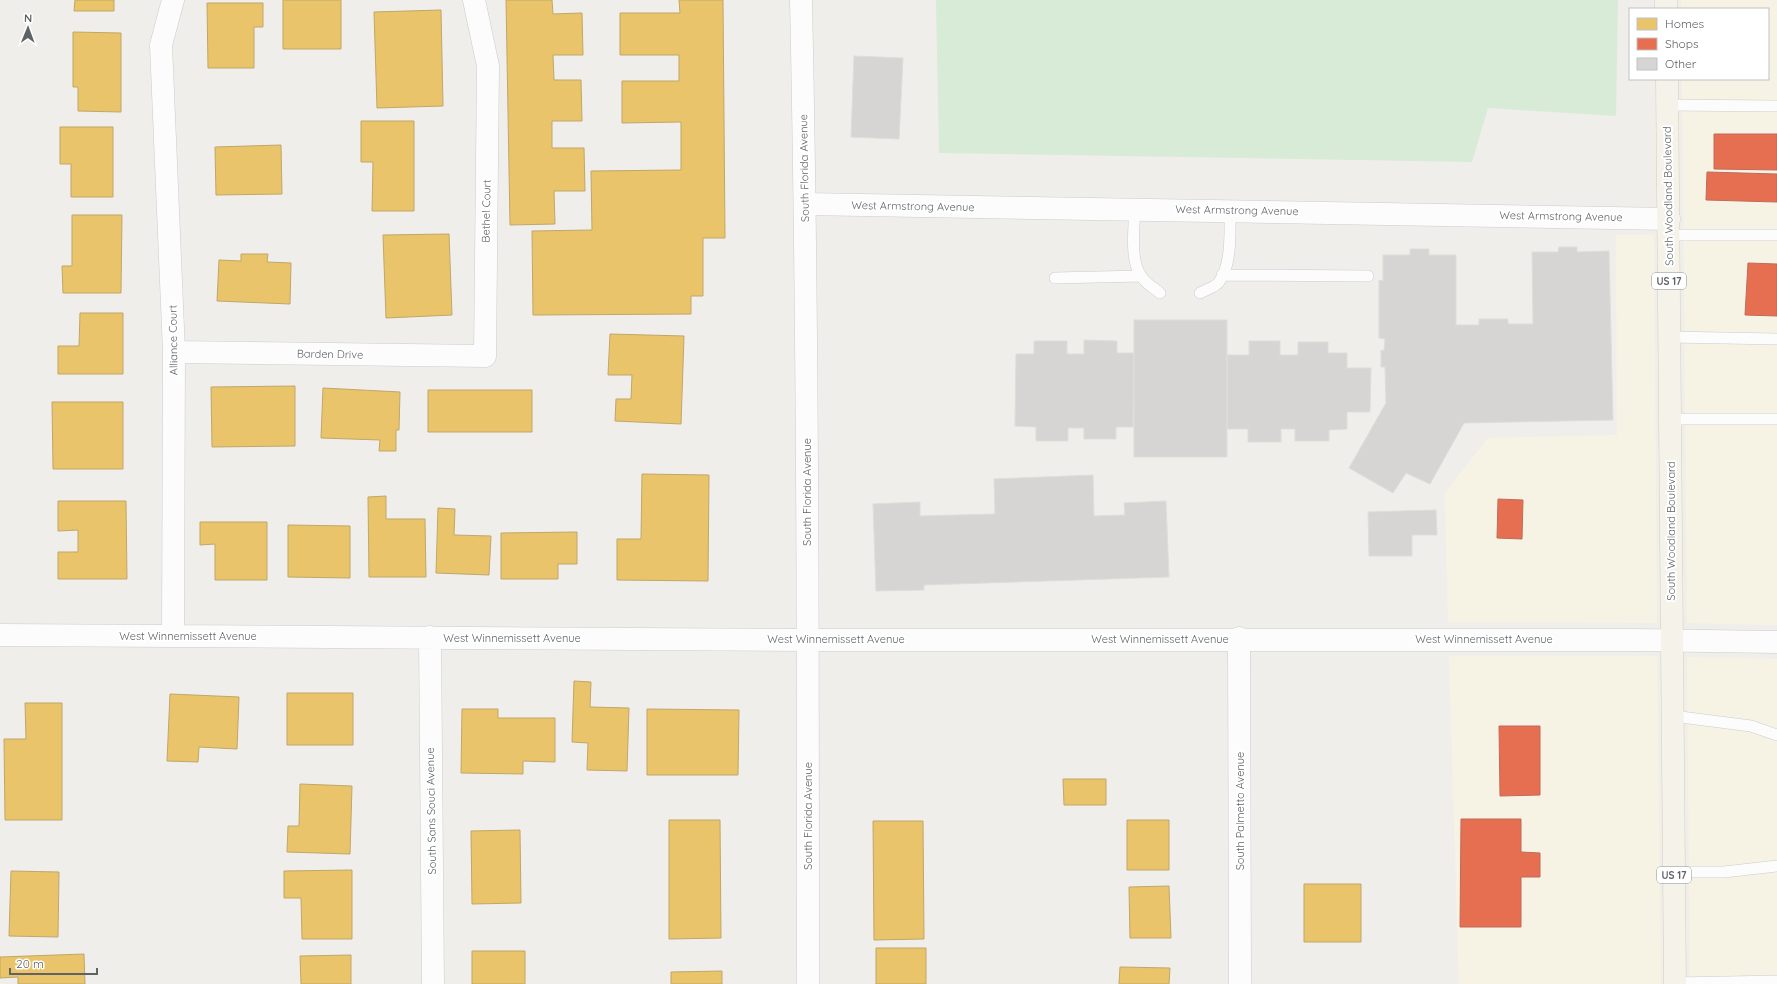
<svg xmlns="http://www.w3.org/2000/svg" width="1777" height="984" font-family="Quicksand,sans-serif">
<style>
.commercial{fill:#f7f3e4}
.green{fill:#d8ebd6}
.homes{fill:#e9c46a;stroke:#c0a769}
.shops{fill:#e76f51;stroke:#be6b58}
.building{fill:#d6d5d3;stroke:#deddd9}
.lines{fill:none;stroke-linecap:round;stroke-linejoin:round}
.service-casing{stroke:#cbcccc;stroke-width:12}
.minor-casing{stroke:#cbcccc;stroke-width:23}
.primary-casing{stroke:#d7ceb8;stroke-width:23}
.service{stroke:#fdfcfc;stroke-width:11}
.minor{stroke:#fdfcfc;stroke-width:22}
.primary{stroke:#f4f2e9;stroke-width:22}
.labels{text-anchor:middle;stroke-width:4;stroke-linejoin:round;paint-order:stroke}
.shield{fill:#fff;stroke:#8f9295;stroke-width:1}
.shield-label{font-size:10px;font-weight:bold;fill:#5f6368}
.street-label{font-size:11px;fill:#5f6368;stroke:#fff}
</style>
<rect width="100%" height="100%" fill="#efeeea"/>
<path class="commercial" d="M1681 0H1777V625L1687 623 1682 79H1768V9H1681Z
M1616 235H1654L1657 623 1448 622 1445 493 1488 438 1617 435Z
M1449 656H1657L1661 984H1459Z
M1687 657 1777 659V984H1690Z"/>
<path class="green" d="M936 0H1618L1616 116 1488 108 1472 162 939 153Z"/>
<path class="homes" d="M75 0H114V11H74Z
M283 0H341V49H283Z
M506 0H552L553 14 582 13 583 55H553L554 80H581L582 121H552V148H584L585 191H554L555 224 510 225Z
M679 0H723L725 238H703V296H691V314L533 315 532 231 592 230 591 171 681 170V122L622 123V81H679V55H620V13H680Z
M207 3H263V27H254V68H208Z
M441 10 443 106 377 108 374 12Z
M73 32 121 33V112L78 111V87H73Z
M361 121H414V211H372L373 162H361Z
M60 127H113V197H71V164H60Z
M281 145 282 194 216 195 215 147Z
M72 215H122L121 293H63L62 266H72Z
M449 234 452 315 386 318 383 235Z
M241 254H268L267 262 291 263 290 304 217 301 219 260 241 261Z
M80 313H123V374H58V346H79Z
M610 334 684 336 681 424 615 421 616 399H631L632 375H608Z
M295 386V446L212 447 211 387Z
M323 388 400 392 399 430H396V451H379L380 440 321 438Z
M428 390H532V432H428Z
M52 402H123V469H53Z
M642 474 709 475 708 581 617 580V539H641Z
M386 496V519H425L426 577H369L368 497Z
M58 501H126L127 579H58V552H78V530L58 531Z
M438 508 455 509 454 535 491 536 489 575 436 573Z
M200 522H267V580H215V544L200 545Z
M288 525 350 526V578L288 577Z
M577 532V564H558V579H501V533Z
M574 681 591 682 590 707 629 708 627 771 587 770 588 743 572 742Z
M287 693H353V745H287Z
M170 694 239 697 237 749 199 747 198 762 167 761Z
M25 703H62V820H5L4 739H26Z
M462 709H498V718H555V762L523 761V774L461 773Z
M647 709 739 710 738 775H647Z
M1063 779H1106V805H1064Z
M300 784 352 786 350 854 287 852 288 826H299Z
M669 820H720L721 938 669 939Z
M1127 820H1169V870H1127Z
M873 821H923L924 939 874 940Z
M520 830 521 903 472 904 471 831Z
M352 870V939H302L301 898H284V871Z
M11 871 59 872 58 937 9 936Z
M1304 884H1361V942H1304Z
M1169 886 1171 938H1130L1129 887Z
M876 948H926V984H876Z
M472 951H525V984H472Z
M84 954 85 984H18V977L0 978V957Z
M351 955V984H301L300 956Z
M1120 967 1170 968 1169 984H1119Z
M722 971V984H671V972Z"/>
<path class="shops" d="M1714 134H1777V170L1714 169Z
M1707 172 1777 174V202L1706 200Z
M1748 263 1777 264V316L1745 315Z
M1498 499 1523 500 1522 539 1497 538Z
M1499 726H1540V795L1500 796Z
M1461 819H1521V852L1540 853V877H1521V927H1460Z"/>
<path class="building" d="M854 56 903 58 899 139 851 137Z
M1559 247H1577V252L1609 251 1613 420 1464 423 1430 484 1406 473 1393 493 1349 468 1386 403 1385 367H1381V350L1384 351 1385 339 1379 338V280L1383 281V255H1410V249H1429V255H1456V325H1479V319H1508V324H1533L1532 252H1558Z
M1134 320H1227V457H1134Z
M1084 340 1117 341V353H1134L1133 427H1116V439H1084V428H1068V441H1036V427L1015 426 1016 354H1034V341H1067V354H1084Z
M1249 341H1280V355H1298V342H1328V353H1347V368H1371L1370 412H1347V429L1329 430V441H1295V429H1281V442H1248V429H1227V355H1249Z
M1093 475 1094 516 1125 515 1124 503 1166 501 1169 577 924 585V590L876 591 873 504 920 502V516L995 514 994 479Z
M1436 510 1437 535H1412V556H1369L1368 512Z"/>
<g class="lines">
<defs>
<path id="service" d="M1667 105 1777 106
M1135 209C1134 227 1130 261 1141 276 1145 283 1154 288 1160 293
M1669 235H1777
M1222 275 1368 276
M1055 278 1141 276
M1200 293C1205 290 1216 287 1219 282 1232 265 1230 230 1230 210
M1670 337 1777 339
M1670 419H1777
M1673 716 1751 726 1777 735
M1674 872H1724L1777 866
M1675 983 1777 981"/>
<path id="minor" d="M173 0 161 45 174 352 173 636
M801 0C808 328 808 656 808 984
M805 204 1669 219
M174 352 485 356 488 66 474 0
M0 635 808 640H1634L1777 642
M430 637 433 984
M1239 638 1240 984"/>
<path id="primary" d="M1666 0V9
M1667 79 1675 984"/>
</defs>
<use href="#service" class="service-casing"/>
<use href="#minor" class="minor-casing"/>
<use href="#primary" class="primary-casing"/>
<use href="#service" class="service"/>
<use href="#minor" class="minor"/>
<use href="#primary" class="primary"/>
</g>
<g class="labels">
<g class="shield">
<rect x="1652" y="273" width="34" height="16" rx="3"/>
<rect x="1657" y="867" width="34" height="16" rx="3"/>
</g>
<g class="shield-label">
<text x="1669" y="285">US 17</text>
<text x="1674" y="879">US 17</text>
</g>
<g class="street-label">
<text transform="translate(804 168) rotate(-91)" y="4">South Florida Avenue</text>
<text transform="translate(1668 196) rotate(-91)" y="4">South Woodland Boulevard</text>
<text transform="translate(913 206) rotate(1)" y="4">West Armstrong Avenue</text>
<text transform="translate(1237 210) rotate(1)" y="4">West Armstrong Avenue</text>
<text transform="translate(486 211) rotate(-89)" y="4">Bethel Court</text>
<text transform="translate(1561 216) rotate(1)" y="4">West Armstrong Avenue</text>
<text transform="translate(173 340) rotate(-91)" y="4">Alliance Court</text>
<text transform="translate(330 354) rotate(1)" y="4">Barden Drive</text>
<text transform="translate(807 492) rotate(-90)" y="4">South Florida Avenue</text>
<text transform="translate(1671 531) rotate(-90)" y="4">South Woodland Boulevard</text>
<text x="188" y="640">West Winnemissett Avenue</text>
<text x="512" y="642">West Winnemissett Avenue</text>
<text x="836" y="643">West Winnemissett Avenue</text>
<text x="1160" y="643">West Winnemissett Avenue</text>
<text x="1484" y="643">West Winnemissett Avenue</text>
<text transform="translate(431 811) rotate(-91)" y="4">South Sans Souci Avenue</text>
<text transform="translate(1240 811) rotate(-90)" y="4">South Palmetto Avenue</text>
<text transform="translate(808 816) rotate(-90)" y="4">South Florida Avenue</text>
</g>
</g>
<rect x="1629" y="8" width="140" height="72" fill="#ffffff" stroke="#bfc1c3"/>
<rect x="1637" y="18" width="20" height="12" fill="#e9c46a" stroke="#bfc1c3"/>
<text x="1665" y="28" font-size="12" fill="#5f6368">Homes</text>
<rect x="1637" y="38" width="20" height="12" fill="#e76f51" stroke="#bfc1c3"/>
<text x="1665" y="48" font-size="12" fill="#5f6368">Shops</text>
<rect x="1637" y="58" width="20" height="12" fill="#d6d5d3" stroke="#bfc1c3"/>
<text x="1665" y="68" font-size="12" fill="#5f6368">Other</text>
<g transform="translate(28 28) rotate(1)" stroke="#ffffff" stroke-width="3" paint-order="stroke">
<path d="M0-3L7 15L0 10L-7 15Z" fill="#5f6368"/>
<text y="-6" font-size="11" font-weight="bold" text-anchor="middle" fill="#5f6368">N</text>
</g>
<path d="M10 968v6h87v-6" fill="none" stroke="#5f6368" stroke-width="2"/>
<text x="16" y="968" font-size="12" fill="#5f6368" stroke="#ffffff" stroke-width="3" paint-order="stroke">20 m</text>
</svg>
